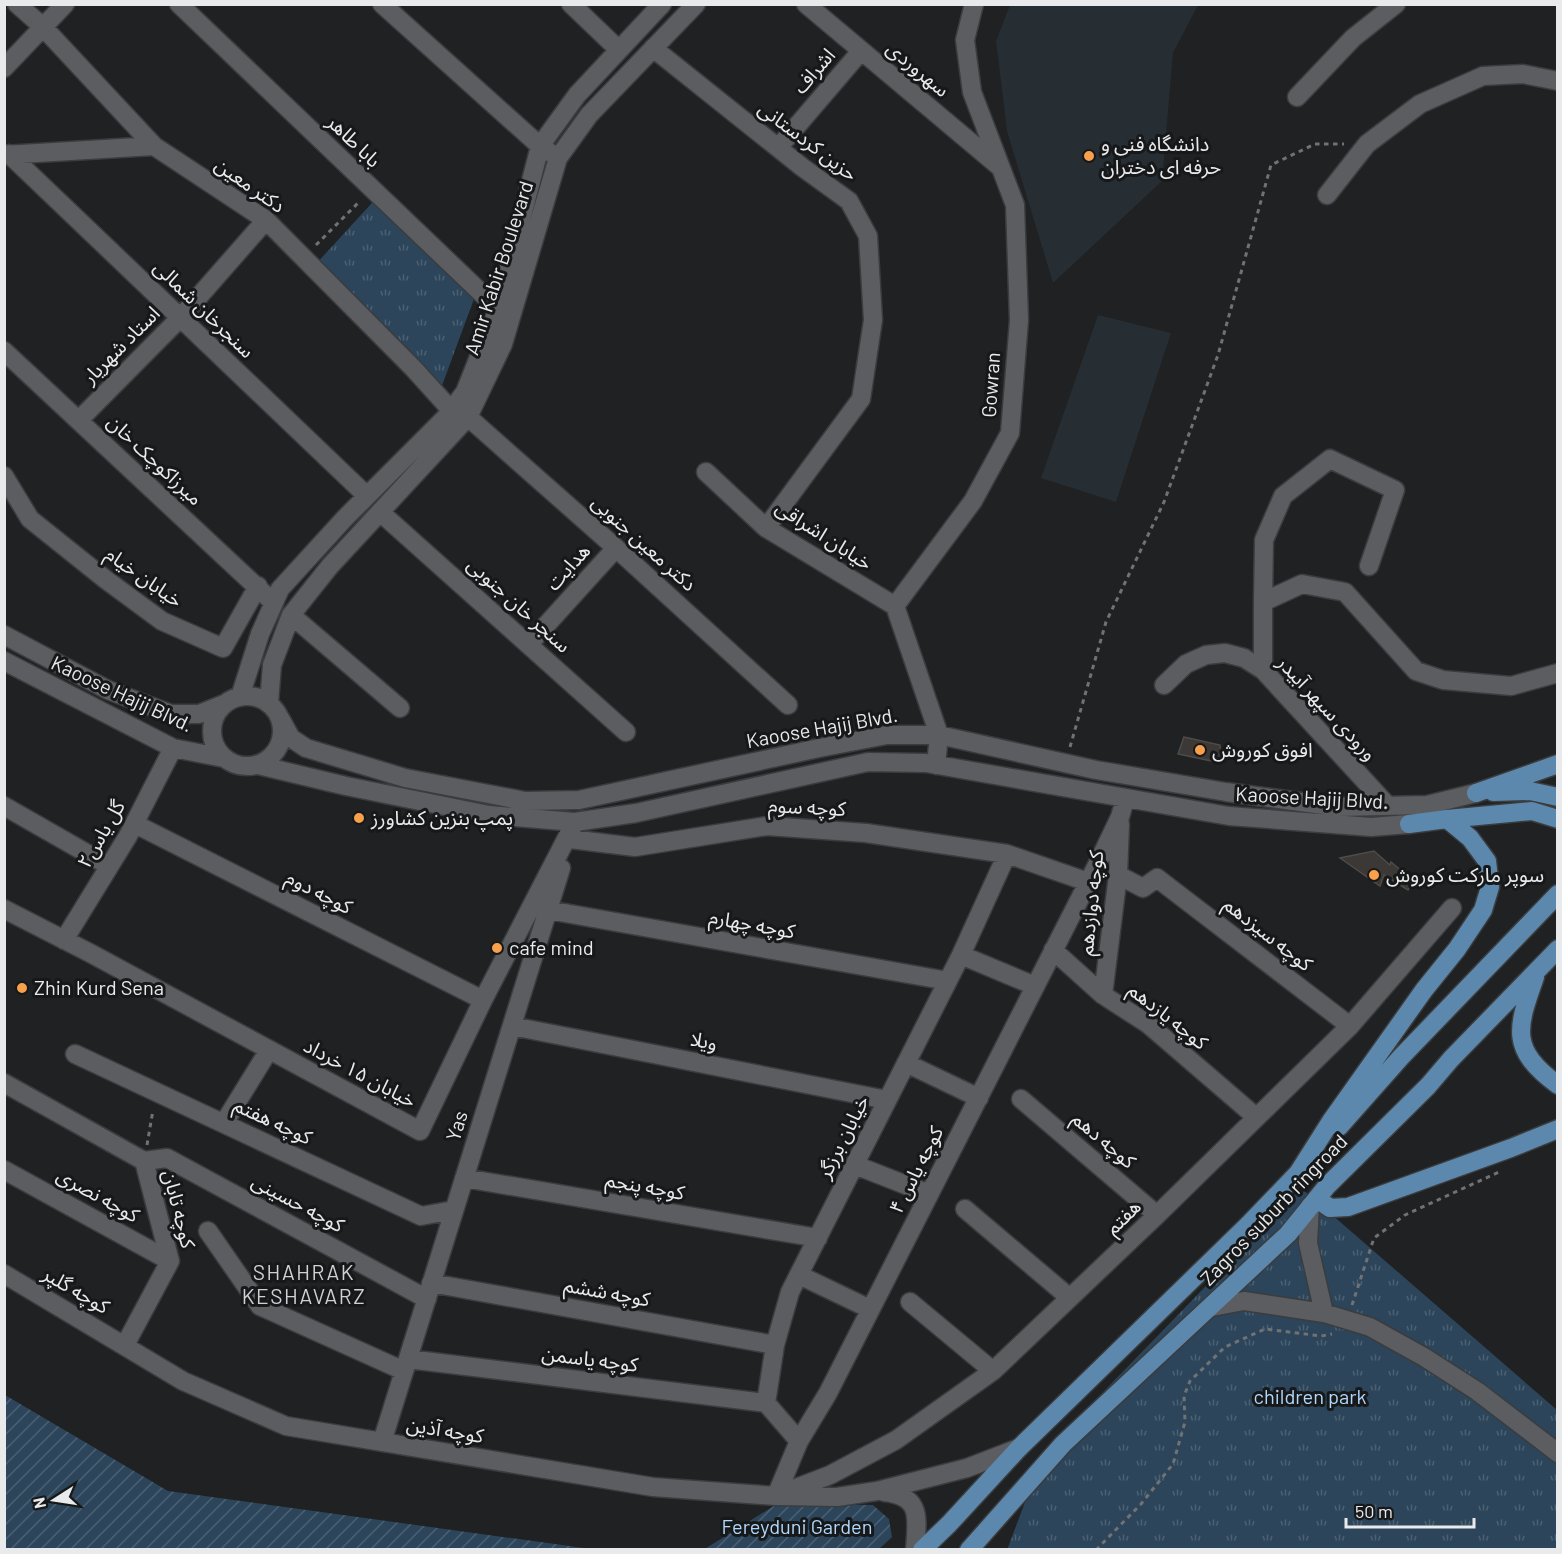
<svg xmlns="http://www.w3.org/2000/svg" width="1562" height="1554" font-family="Barlow,'Noto Sans Arabic',sans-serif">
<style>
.built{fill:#262d33}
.grass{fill:url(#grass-tufts)}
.garden{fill:url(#garden-furrows)}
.building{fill:#3b3836;stroke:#4e4b49;stroke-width:1.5}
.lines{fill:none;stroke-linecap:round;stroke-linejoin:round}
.minor-casing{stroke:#3a3c3e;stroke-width:21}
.major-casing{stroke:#3a3c3e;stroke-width:21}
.path{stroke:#707274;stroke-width:3;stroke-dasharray:4.5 4.5;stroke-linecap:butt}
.minor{stroke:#5b5d60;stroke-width:18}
.major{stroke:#5d88ad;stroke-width:18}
.poi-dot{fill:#f9a04c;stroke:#16181a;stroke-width:2}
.labels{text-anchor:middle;stroke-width:6;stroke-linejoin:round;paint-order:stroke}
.street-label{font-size:20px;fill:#e9eaec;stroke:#16181a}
.poi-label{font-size:20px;fill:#e9eaec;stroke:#16181a;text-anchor:start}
.park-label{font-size:20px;fill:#b1d8fb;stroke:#16181a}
.neighbourhood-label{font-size:21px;letter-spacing:1.5px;fill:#cfd2d5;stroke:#16181a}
</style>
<defs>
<pattern id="grass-tufts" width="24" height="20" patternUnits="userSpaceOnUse" patternTransform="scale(1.5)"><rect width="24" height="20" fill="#2c455a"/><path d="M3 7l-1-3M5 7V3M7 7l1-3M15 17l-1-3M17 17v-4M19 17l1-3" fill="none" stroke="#4b6072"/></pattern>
<pattern id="garden-furrows" width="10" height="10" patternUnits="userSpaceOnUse" patternTransform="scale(1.5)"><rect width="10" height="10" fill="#2c455a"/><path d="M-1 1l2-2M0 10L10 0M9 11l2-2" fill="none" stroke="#4b6072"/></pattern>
</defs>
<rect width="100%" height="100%" fill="#1f2123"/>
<path class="built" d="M1010 5H1198L1173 53 1162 181 1053 283 1007 131 996 41Z
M1098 315 1171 333 1116 502 1041 478Z"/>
<path class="grass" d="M382 192 478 288 440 391 315 265Z
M1301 1188 1557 1410V1549L1007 1550 1043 1454Z"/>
<path class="garden" d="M5 1395 168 1491 591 1549H5Z
M777 1504 873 1505 889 1519 892 1537 879 1549 703 1550Z"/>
<path class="building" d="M1184 737 1220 745 1221 763 1178 754Z
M1374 851 1390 865 1391 862 1404 873 1402 875 1412 884 1408 890 1384 875 1380 886 1340 858Z"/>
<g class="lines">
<defs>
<path id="minor" d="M17 4 43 27 154 146 266 220 413 368 451 410
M179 4 498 309
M382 4 540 146 549 152
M571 4 619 50
M806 4 1000 167
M653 48 802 167 849 201 868 236 873 320 861 399 766 528
M4 68 65 4
M1297 97 1353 38 1396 4
M778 148 861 51
M9 154 367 496
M4 155 154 146
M1327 195 1367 144 1420 104 1483 76 1523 74 1558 81
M4 351 274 603
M468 417 616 548 788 705
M79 420 180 318 266 220
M706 472 766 528 895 606
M4 476 30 519 105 579 162 621 223 648 258 586
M380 512 626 732
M1263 602 1264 540 1283 496 1330 459 1395 490 1369 566
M291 615 400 708
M4 635 108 690 171 714H199L224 704
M529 644 616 548
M4 661 173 748 224 758
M1263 670V602L1302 584 1345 592 1416 671 1443 680 1511 686 1558 673
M1164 685 1186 664 1206 655 1225 653 1244 658 1263 670 1388 806
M212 731a35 35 0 1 1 70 0a35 35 0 1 1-70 0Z
M240 697 260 634 280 589 345 518 447 416 465 392 498 309 540 146 577 95 662 4
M269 703 272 665 291 615 330 566 468 417 503 344 558 158 589 115 696 4
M280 718 291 738 306 748 405 778 525 801 579 800 819 748 887 735H939L1096 770 1226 792 1338 807 1427 805 1476 793
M258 765 346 786 489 815 575 822 636 813 868 762 926 763 1229 816 1371 827 1409 824
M936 765 939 735 895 606 973 501 1010 433 1019 320 1015 205 972 92 965 40 974 4
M4 806 109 866
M135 824 483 1000
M570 839 635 847 767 826 866 833 1007 854 1088 882
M1118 875 1143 888 1157 878 1350 1026
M4 909 90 953 420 1131 483 1000 575 822
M548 910 948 981
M64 940 128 836 173 748
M1053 950 1103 995 1148 1024 1256 1117
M961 955 1035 986
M1103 995 1118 875 1120 824
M512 1026 887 1100
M75 1054 421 1216 454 1210
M906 1063 979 1098
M4 1083 144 1161 170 1261 125 1345
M1021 1099 1157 1215
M224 1123 269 1050
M144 1161 167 1158 427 1299
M855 1165 929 1194
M4 1170 170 1261
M464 1178 818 1238
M1310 1206 1308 1243 1324 1313
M965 1209 1070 1298
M208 1231 260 1306 404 1371
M4 1274 183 1381 286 1426 653 1487 776 1496 837 1497 877 1491 967 1468 1019 1448
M799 1275 870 1309
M431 1283 775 1345
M910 1302 993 1371
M1212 1307 1244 1301 1324 1313 1370 1327 1424 1357 1477 1391 1558 1453
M408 1359 766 1403
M799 1441 766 1403 775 1345 790 1292 961 955 1007 854
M382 1442 561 868
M786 1492 830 1475 896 1440 993 1371 1157 1215 1350 1026 1452 908
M884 1492C923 1496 917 1519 915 1550
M776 1496 799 1441 828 1393 1097 865 1120 817 1125 799"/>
<path id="major" d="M1493 792 1530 791 1558 797
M1476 793 1558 764
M1447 819 1532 811 1558 819
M1535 977C1517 1028 1509 1049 1558 1085
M1339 1127 1401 1057 1558 894
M1317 1199 1330 1208 1348 1207 1511 1148 1558 1129
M922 1550 949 1524 1019 1448 1248 1225 1298 1173 1331 1121 1424 990 1457 949 1483 910 1490 887 1487 861 1470 838 1447 819 1409 824
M969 1550 1063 1444 1288 1234 1327 1186 1428 1086 1451 1059 1558 949"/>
</defs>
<use href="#minor" class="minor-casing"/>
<use href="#major" class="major-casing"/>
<path class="path" d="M316 245 360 201
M1070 747 1106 622 1164 502 1218 355 1271 165 1315 144H1344
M147 1145 153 1110
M1352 1305 1374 1238 1405 1215 1499 1172
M1096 1550 1141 1504 1173 1464 1185 1422 1184 1396 1190 1381 1225 1347 1265 1329 1321 1336 1332 1334"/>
<use href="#minor" class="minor"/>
<use href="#major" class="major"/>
</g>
<g class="poi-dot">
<circle cx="1089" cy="156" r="6"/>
<circle cx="1200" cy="750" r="6"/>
<circle cx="359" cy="818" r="6"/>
<circle cx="1374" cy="875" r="6"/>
<circle cx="497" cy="948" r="6"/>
<circle cx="22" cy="988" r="6"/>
</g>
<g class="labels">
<g class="street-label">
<text transform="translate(918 69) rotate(40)" y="7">سهروردی</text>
<text transform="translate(814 71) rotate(-49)" y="7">اشراف</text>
<text transform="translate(354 141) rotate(44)" y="7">بابا طاهر</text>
<text transform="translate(808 141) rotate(37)" y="7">حزین کردستانی</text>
<text transform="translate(250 185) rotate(35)" y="7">دکتر معین</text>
<text transform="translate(499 268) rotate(-72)" y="7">Amir Kabir Boulevard</text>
<text transform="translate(204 309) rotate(44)" y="7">سنجرخان شمالی</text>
<text transform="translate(121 345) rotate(-45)" y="7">استاد شهریار</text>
<text transform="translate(991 385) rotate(-86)" y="7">Gowran</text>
<text transform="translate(155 460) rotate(43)" y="7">میرزاکوچک خان</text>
<text transform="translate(824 535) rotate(33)" y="7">خیابان اشراقی</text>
<text transform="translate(644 543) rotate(42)" y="7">دکتر معین جنوبی</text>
<text transform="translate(568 567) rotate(-48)" y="7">هدایت</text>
<text transform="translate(144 577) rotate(35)" y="7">خیابان خیام</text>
<text transform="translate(519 605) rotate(42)" y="7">سنجر خان جنوبی</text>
<text transform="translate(122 694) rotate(25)" y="7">Kaoose Hajij Blvd.</text>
<text transform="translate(1327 708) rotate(47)" y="7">ورودی سپهر آبیدر</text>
<text transform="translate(822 728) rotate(-10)" y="7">Kaoose Hajij Blvd.</text>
<text transform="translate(1312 798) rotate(3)" y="7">Kaoose Hajij Blvd.</text>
<text transform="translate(807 807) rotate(3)" y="7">کوچه سوم</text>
<text transform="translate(101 834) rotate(-60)" y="7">گل یاس۲</text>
<text transform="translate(319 892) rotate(27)" y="7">کوچه دوم</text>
<text transform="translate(1091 903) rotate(-84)" y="7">کوچه دوازدهم</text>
<text transform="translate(752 924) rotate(10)" y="7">کوچه چهارم</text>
<text transform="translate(1268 934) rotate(38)" y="7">کوچه سیزدهم</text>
<text transform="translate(1168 1016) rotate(38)" y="7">کوچه یازدهم</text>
<text transform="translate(704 1041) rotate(11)" y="7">ویلا</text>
<text transform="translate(360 1073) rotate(28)" y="7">خیابان ۱۵ خرداد</text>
<text transform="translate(273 1121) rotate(25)" y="7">کوچه هفتم</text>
<text transform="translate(457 1126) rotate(-73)" y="7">Yas</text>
<text transform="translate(843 1137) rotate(-63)" y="7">خیابان برزگر</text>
<text transform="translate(1104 1140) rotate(40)" y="7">کوچه دهم</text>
<text transform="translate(916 1170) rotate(-63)" y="7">کوچه یاس ۴</text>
<text transform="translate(645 1186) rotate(10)" y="7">کوچه پنجم</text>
<text transform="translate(98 1195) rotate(29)" y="7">کوچه نصری</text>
<text transform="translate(298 1203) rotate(28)" y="7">کوچه حسینی</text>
<text transform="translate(179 1209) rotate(76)" y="7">کوچه تابان</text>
<text transform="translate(1274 1210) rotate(-46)" y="7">Zagros suburb ringroad</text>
<text transform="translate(1123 1217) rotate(-44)" y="7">هفتم</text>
<text transform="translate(76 1290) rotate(30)" y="7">کوچه گلپر</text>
<text transform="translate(607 1292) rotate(10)" y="7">کوچه ششم</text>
<text transform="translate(590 1359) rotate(7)" y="7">کوچه یاسمن</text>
<text transform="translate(445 1430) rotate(9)" y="7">کوچه آذین</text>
</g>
<g class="poi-label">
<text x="1101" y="151">دانشگاه فنی و<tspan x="1101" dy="23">حرفه ای دختران</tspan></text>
<text x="1212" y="757">افوق کوروش</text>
<text x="371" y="825">پمپ بنزین کشاورز</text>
<text x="1386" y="882">سوپر مارکت کوروش</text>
<text x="509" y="955">cafe mind</text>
<text x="34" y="995">Zhin Kurd Sena</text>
</g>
<g class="park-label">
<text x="1310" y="1404">children park</text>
<text x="797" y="1534">Fereyduni Garden</text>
</g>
<g class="neighbourhood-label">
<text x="304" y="1280">SHAHRAK<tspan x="304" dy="24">KESHAVARZ</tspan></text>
</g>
</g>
<rect width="1562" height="1554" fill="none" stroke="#e9eaec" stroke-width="12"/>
<g transform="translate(54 1500) rotate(258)" stroke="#16181a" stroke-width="4.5" paint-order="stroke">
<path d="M0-4.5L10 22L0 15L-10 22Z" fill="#e9eaec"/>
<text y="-9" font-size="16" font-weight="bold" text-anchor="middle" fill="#e9eaec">N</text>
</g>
<path d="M1346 1518v9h128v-9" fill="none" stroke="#e9eaec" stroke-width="3"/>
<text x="1355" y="1518" font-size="18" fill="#e9eaec" stroke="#16181a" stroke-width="4.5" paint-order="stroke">50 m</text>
</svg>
